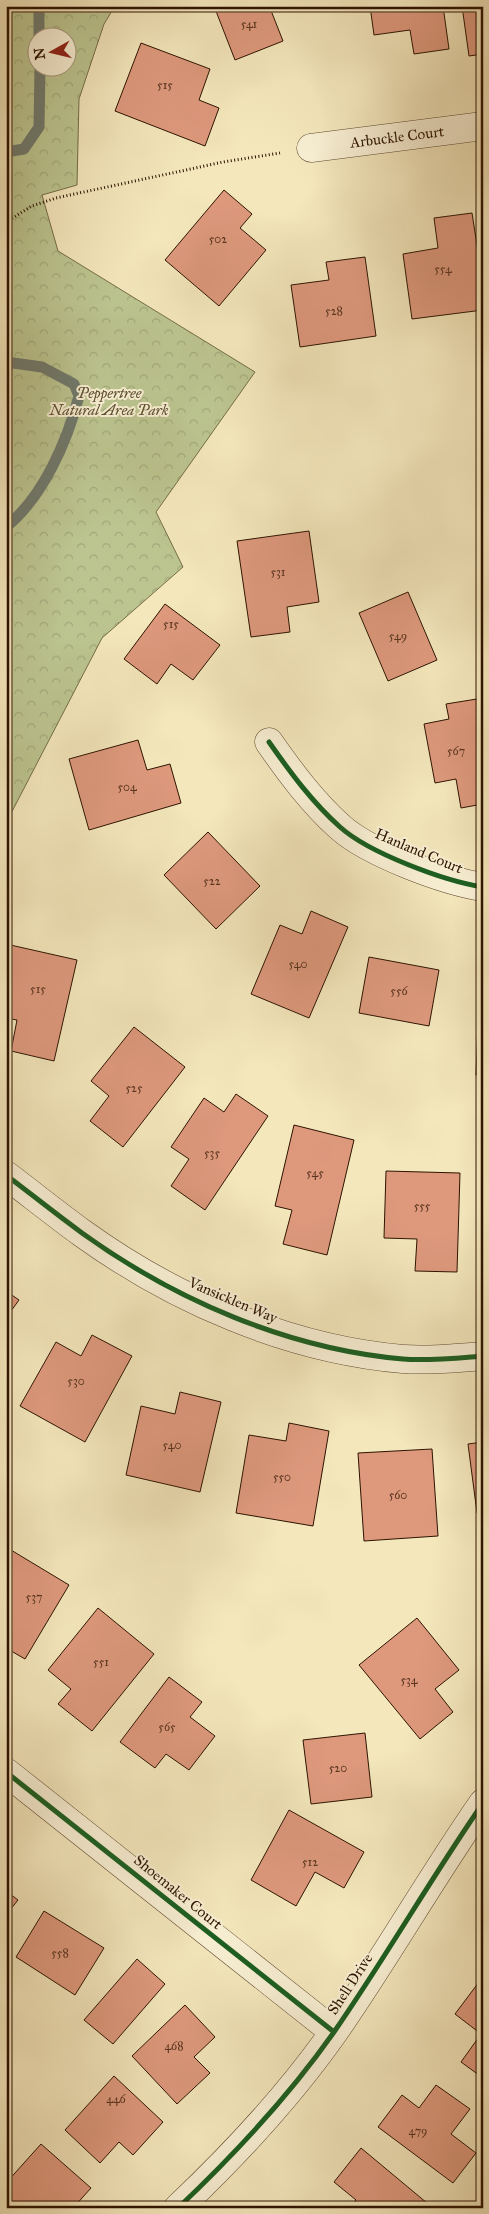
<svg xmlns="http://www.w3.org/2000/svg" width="489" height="2214" font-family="'IM FELL Great Primer',serif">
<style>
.park{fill:url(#park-crowns);stroke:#746c48;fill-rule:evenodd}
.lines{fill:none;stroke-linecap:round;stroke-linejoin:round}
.stream{stroke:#707a6d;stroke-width:11}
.building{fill:#de997d;stroke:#2d1300}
.minor-casing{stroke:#5f482f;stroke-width:29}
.path{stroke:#2d1300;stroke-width:3;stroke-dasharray:1 2.5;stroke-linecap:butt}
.minor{stroke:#f8efd3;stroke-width:28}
.cycleway-casing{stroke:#f8efd3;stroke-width:8}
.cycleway{stroke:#1b5e20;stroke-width:5}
.labels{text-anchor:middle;stroke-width:4;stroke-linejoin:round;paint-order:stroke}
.number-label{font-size:12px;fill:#59341f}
.street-label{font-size:15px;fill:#2d1300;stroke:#f8efd3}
.park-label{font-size:15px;font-style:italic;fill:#5f5132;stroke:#f8efd3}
</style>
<defs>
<pattern id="park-crowns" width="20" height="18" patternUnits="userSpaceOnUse" patternTransform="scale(1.25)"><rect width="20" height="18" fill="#bcc590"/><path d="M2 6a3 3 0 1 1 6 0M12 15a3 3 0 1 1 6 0" fill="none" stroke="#a2a87a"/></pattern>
</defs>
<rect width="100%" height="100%" fill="#f4e7bc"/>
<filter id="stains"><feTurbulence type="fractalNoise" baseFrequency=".004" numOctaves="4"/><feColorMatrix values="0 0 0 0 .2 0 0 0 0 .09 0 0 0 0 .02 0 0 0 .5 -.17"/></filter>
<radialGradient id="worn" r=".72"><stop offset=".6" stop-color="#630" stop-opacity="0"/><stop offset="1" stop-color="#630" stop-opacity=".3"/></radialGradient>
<path class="park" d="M6 6H115L104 24 79 99 77 185 42 195 58 251 255 372 156 512 183 567 102 638 6 823ZM38 38H68V68H38Z"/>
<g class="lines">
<path class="stream" d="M39 38V6
M6 152 24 149 39 127 40 68
M6 362 42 367 74 384 79 396C67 442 43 497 6 527"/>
</g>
<path class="building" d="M214 6H274L270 8 283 41 235 60Z
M370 6H443L449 49 414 54 410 30 374 35Z
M462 6H483V54L469 56Z
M141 43 210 69 199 100 219 108 205 146 115 111Z
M224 190 252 214 240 228 266 250 219 306 165 260Z
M472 213 483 284V310L412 319 403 254 438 248 434 218Z
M365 257 376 336 300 347 291 285 329 280 326 262Z
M483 378V408L478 379Z
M309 531 319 602 287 607 290 632 251 637 237 541Z
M408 592 437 660 388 681 359 613Z
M165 604 220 645 193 680 171 664 157 684 124 659Z
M483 698V804L461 808 456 779 435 783 424 724 449 719 446 704Z
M138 740 147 770 170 764 181 803 89 830 69 759Z
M208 832 260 886 216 929 164 875Z
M311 911 348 927 309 1018 251 994 280 925 302 934Z
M6 944 77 960 54 1061 11 1051 17 1020 6 1018Z
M369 957 439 970 429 1026 359 1013Z
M479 995H483V1075H476Z
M134 1027 185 1067 123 1147 90 1121 109 1096 91 1081Z
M236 1094 268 1116 205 1210 171 1186 189 1159 171 1147 204 1098 224 1112Z
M294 1125 354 1140 327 1255 283 1244 292 1210 275 1206Z
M386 1171 460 1173 457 1272 415 1271 417 1239 384 1238Z
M6 1291 19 1300 6 1318Z
M92 1335 132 1356 85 1442 20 1406 56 1342 81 1356Z
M180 1392 221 1402 200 1492 126 1475 141 1406 175 1414Z
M289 1423 329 1431 313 1526 236 1513 249 1435 286 1441Z
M483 1442V1512L477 1513 468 1444Z
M432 1449 438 1536 364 1541 358 1453Z
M6 1547 69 1585 25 1659 6 1648 8 1609 6 1608Z
M98 1608 154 1654 92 1731 58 1704 71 1689 48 1670Z
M417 1618 459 1670 435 1689 453 1712 420 1739 359 1665Z
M169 1677 202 1702 190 1717 215 1736 189 1770 166 1754 155 1768 120 1742Z
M365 1733 372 1797 311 1804 303 1740Z
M289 1810 364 1852 344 1888 315 1872 296 1906 251 1880Z
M6 1891 18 1900 6 1915Z
M44 1911 104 1948 75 1995 16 1957Z
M137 1959 165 1984 113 2044 84 2020Z
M479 1982 483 1985V2078L461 2062 481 2034 455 2014Z
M185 2005 215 2037 194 2057 210 2073 177 2104 132 2056Z
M114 2076 163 2122 133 2155 119 2142 100 2163 65 2130Z
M436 2085 470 2109 451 2134 476 2153 453 2183 378 2127 402 2095 419 2108Z
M41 2144 91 2188 73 2208H6V2183Z
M361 2148 433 2208H350L356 2200 334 2182Z"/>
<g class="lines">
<defs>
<path id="minor" d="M311 148 483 126
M269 742C290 772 312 802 340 827 369 853 444 881 483 887
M6 1175C31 1194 56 1214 82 1233 175 1300 288 1349 403 1359 429 1361 457 1358 483 1356
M6 1772 334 2032
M178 2208C235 2154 289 2096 334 2032 386 1957 431 1878 483 1803"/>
</defs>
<use href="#minor" class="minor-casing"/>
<path class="path" d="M6 222 32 206 56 198 223 162 280 153"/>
<use href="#minor" class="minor"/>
<defs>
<path id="cycleway" d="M269 742C290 772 312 802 340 827 369 853 444 881 483 887
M6 1175C31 1194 56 1214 82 1233 175 1300 288 1349 403 1359 429 1361 457 1358 483 1356
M6 1772 334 2032
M178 2208C235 2154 289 2096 334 2032 386 1957 431 1878 483 1803"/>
</defs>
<use href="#cycleway" class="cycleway-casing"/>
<use href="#cycleway" class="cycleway"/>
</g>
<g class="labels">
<g class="number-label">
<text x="249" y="28">541</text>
<text x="165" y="89">515</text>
<text x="218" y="243">502</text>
<text x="443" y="273">554</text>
<text x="334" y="315">528</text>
<text x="278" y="576">531</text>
<text x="171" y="628">515</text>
<text x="398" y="640">549</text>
<text x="456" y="755">567</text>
<text x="127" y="791">504</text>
<text x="212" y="885">522</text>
<text x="298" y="968">540</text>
<text x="38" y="993">515</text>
<text x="399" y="995">556</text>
<text x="134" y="1092">525</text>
<text x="212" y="1157">535</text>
<text x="315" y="1177">545</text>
<text x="422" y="1210">555</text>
<text x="76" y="1385">530</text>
<text x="172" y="1449">540</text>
<text x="282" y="1481">550</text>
<text x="398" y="1499">560</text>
<text x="34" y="1601">537</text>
<text x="101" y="1666">551</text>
<text x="409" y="1684">534</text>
<text x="167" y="1731">565</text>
<text x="338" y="1772">520</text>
<text x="310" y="1866">512</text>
<text x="60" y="1957">558</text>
<text x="174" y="2050">468</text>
<text x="116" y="2103">446</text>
<text x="418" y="2135">479</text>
</g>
<g class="street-label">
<text transform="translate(397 137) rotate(-7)" y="5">Arbuckle Court</text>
<text transform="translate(419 851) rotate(23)" y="5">Hanland Court</text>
<text transform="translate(233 1300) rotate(23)" y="5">Vansicklen Way</text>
<text transform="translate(178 1892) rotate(39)" y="5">Shoemaker Court</text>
<text transform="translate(350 1984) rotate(-57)" y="5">Shell Drive</text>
</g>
<g class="park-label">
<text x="109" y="398">Peppertree<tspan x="109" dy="17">Natural Area Park</tspan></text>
</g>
</g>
<rect width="489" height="2214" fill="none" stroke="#f4e7bc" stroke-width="25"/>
<rect x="8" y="8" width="474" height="2199" fill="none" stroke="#2d1300" stroke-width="2.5"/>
<rect x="12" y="12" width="464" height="2189" fill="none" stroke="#2d1300"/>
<g transform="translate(52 52) rotate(262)"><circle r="24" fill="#f8efd3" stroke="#a7977f"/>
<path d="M0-4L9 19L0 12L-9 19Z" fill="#8f2418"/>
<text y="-8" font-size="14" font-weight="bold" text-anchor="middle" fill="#2d1300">N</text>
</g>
<rect width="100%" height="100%" filter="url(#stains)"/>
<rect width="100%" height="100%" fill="url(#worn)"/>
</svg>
